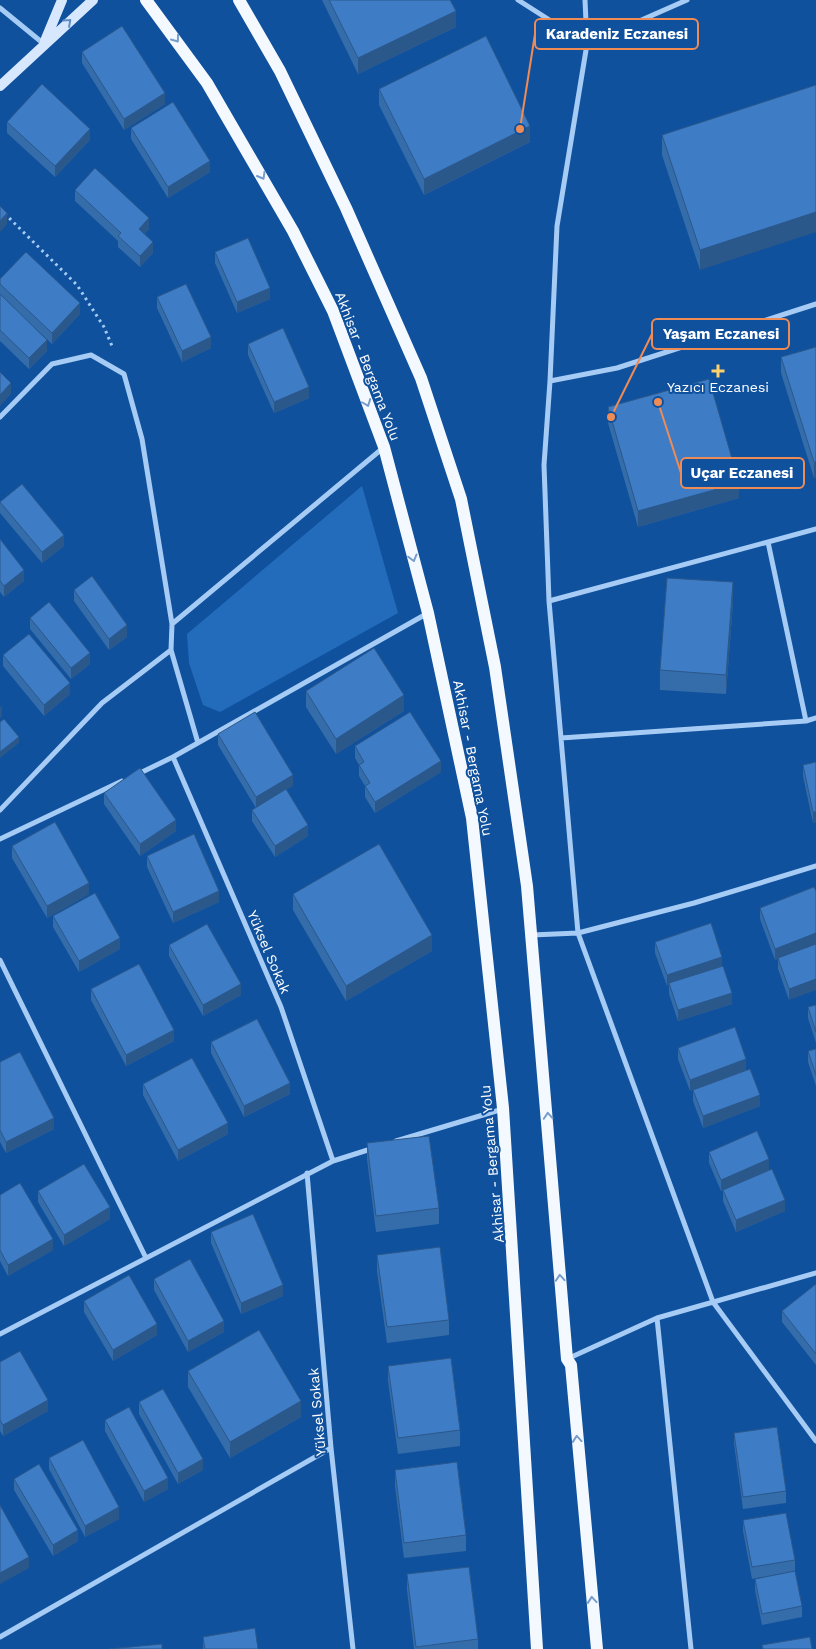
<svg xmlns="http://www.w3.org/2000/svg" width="816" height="1649" font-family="'Work Sans',sans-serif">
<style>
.green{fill:#236cbc}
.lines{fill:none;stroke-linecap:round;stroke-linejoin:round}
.path{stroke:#a6ccf5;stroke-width:3;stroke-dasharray:2.5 4;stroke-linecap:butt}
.street{stroke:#a6ccf5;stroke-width:5}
.secondary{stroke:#d7e8fe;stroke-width:10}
.primary{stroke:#f4f9ff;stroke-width:12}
.wall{fill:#356caa}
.shaded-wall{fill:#2b588b}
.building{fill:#3e7dc6;stroke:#2b588b}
.oneway{stroke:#608dc4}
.oneway2{stroke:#779dca}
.poi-dot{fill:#ffd16a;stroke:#10519e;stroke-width:2}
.labels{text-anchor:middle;stroke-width:4;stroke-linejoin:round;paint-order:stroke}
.street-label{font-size:14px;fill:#fff;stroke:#10519e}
.poi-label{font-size:14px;fill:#fff;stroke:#10519e}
.leader{fill:none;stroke:#ef8b55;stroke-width:2}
.callout-dot{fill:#ef8b55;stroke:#10519e;stroke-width:2}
.callout{fill:#10519e;stroke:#ef8b55;stroke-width:2}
.callout-label{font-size:15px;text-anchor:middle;font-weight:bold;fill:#fff}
</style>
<rect width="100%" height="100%" fill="#10519e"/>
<path class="green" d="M362 486 398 613 220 712 203 705 189 663 187 634Z"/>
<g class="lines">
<path class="path" d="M0 209 77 285 104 327 112 346"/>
<path class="street" d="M518 0 587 44 687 0
M0 8 44 44
M550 381 557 226 587 44 585 0
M0 417 52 364 91 355 124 374 142 439 172 624 171 650 198 743
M768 542 806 721
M549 601 816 529
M172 624 383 448
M561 738 806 721 816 718
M173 757 281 1007 333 1161
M136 775 173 757 428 613
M0 810 102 703 171 650
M0 839 122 781
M816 866 694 903 578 933 713 1302 816 1441
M532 935 578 933 549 601 544 465 550 381 617 368 816 304
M0 960 146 1258
M396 1141 503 1109
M307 1173 331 1448 353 1649
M657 1318 691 1649
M0 1334 333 1161 374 1148
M567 1359 657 1318 816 1273
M0 1637 331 1448"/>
<path class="secondary" d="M45 41 62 0
M0 86 93 0"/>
<path class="primary" d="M146 0 207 83 293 231 333 311 384 447 428 613 472 818 503 1108 537 1649
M239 0 280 71 346 208 421 378 461 499 495 667 527 886 567 1359 571 1365 597 1649"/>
</g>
<path class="wall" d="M322 0H450L456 27 358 74Z
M82 52 165 104 124 130 82 63Z
M816 85 700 270 662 155V135Z
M379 89 530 142 424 195 379 105Z
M7 122 90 140 55 177 7 133Z
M131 128 210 172 168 198 131 139Z
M75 190 149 229 144 234 153 253 140 267 118 247V241L75 201Z
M215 252 270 299 237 313 215 263Z
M0 279 80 314 52 344 34 327 47 351 29 369 0 341Z
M157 297 211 348 182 362 157 308Z
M248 344 309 398 274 413 248 355Z
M816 347V478H814L781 373V357Z
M608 407 739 498 638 527 608 423Z
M0 502 64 546 42 563 0 513Z
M0 539 24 581 4 597 0 592Z
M74 590 127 637 109 650 74 601Z
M733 602 726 694 660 690V670Z
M30 618 90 664 71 679 30 629Z
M3 655 70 694 44 716 3 666Z
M306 691 404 711 336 754 306 707Z
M218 734 293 786 286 789 308 836 275 857 252 821V810L256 808 218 745Z
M355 746 441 772 375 813 365 797V786L359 776V765L355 758Z
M816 762V823H813L803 776V765Z
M104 793 176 831 140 856 104 804Z
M12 846 89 894 47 918 12 858Z
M147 856 219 902 173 923 147 867Z
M814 887 789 1000 778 969V959L775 960 760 919V908Z
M293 894 432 951 346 1001 293 910Z
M53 916 120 949 79 972 53 927Z
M655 942 722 966 732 1004 678 1021 669 994V986H667L655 953Z
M169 945 241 995 203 1016 169 956Z
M91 989 174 1041 126 1066 91 1000Z
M816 1005V1043L808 1018V1007Z
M211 1042 290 1094 244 1117 211 1053Z
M678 1048 746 1070 760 1106 703 1128 693 1101V1090L744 1071 690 1091 678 1059Z
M816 1049V1086L808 1062V1051Z
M0 1062 54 1129 6 1153 0 1142Z
M143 1084 228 1134 178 1161 143 1095Z
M367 1143 439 1208V1224L376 1232 367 1159Z
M709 1152 769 1170 785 1211 736 1232 723 1201V1191H721L709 1163Z
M38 1191 110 1219 64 1246 38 1202Z
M0 1195 53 1250 8 1276 0 1261Z
M211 1232 283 1296 241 1314 211 1243Z
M377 1255 449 1320V1335L387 1343 377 1271Z
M154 1279 224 1332 188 1352 154 1290Z
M816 1284V1365L782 1322V1311Z
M84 1301 157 1335 113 1361 84 1312Z
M0 1362 48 1411 3 1436 0 1431Z
M388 1366 460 1430V1446L398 1454 388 1381Z
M188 1371 301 1417 230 1458 188 1387Z
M139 1402 203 1470 178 1484 139 1414Z
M105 1420 168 1489 144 1502 105 1431Z
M734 1433 786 1491V1503L743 1509 734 1444Z
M49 1458 119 1519 85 1537 49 1469Z
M395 1470 466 1535V1551L404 1558 395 1486Z
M14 1479 78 1541 53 1556 14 1490Z
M743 1520 795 1560V1571L752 1579 743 1531Z
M407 1574 478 1639V1649H414L407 1590Z
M755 1579 802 1606V1617L762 1625 755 1590Z
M203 1637 258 1649H203Z"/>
<path class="shaded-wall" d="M456 11V27L358 74V58Z
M165 93V104L124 130V119Z
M530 126V142L424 195V179Z
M90 129V140L55 177V166Z
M210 161V172L168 198V187Z
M816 212V232L700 270V250Z
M7 213V224L0 232V221Z
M149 218V229L139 240V229Z
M153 242V253L140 267V256Z
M270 288V299L237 313V302Z
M80 303V314L52 344V333Z
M211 337V348L182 362V351Z
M47 340V351L29 369V358Z
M11 383V394L0 406V395Z
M309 387V398L274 413V402Z
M814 462H816V478H814Z
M739 483V498L638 527V511Z
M64 535V546L42 563V552Z
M24 570V581L4 597V586Z
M733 582V602L726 694V675Z
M127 625V637L109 650V639Z
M90 653V664L71 679V668Z
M70 683V694L44 716V705Z
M404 695V711L336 754V739Z
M2 705V716L0 718V707Z
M19 737V743L0 758V752Z
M441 761V772L375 813V802Z
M293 775V786L256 808V797Z
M813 812H816V823H813Z
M176 820V831L140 856V844Z
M308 825V836L275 857V846Z
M89 883V894L47 918V906Z
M219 891V902L173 923V912Z
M816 933V944L775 960V949Z
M432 935V951L346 1001V986Z
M120 938V949L79 972V961Z
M722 957V968L669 983V986H667V975Z
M816 979V990L789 1000V989Z
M241 984V995L203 1016V1005Z
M732 993V1004L678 1021V1010Z
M174 1030V1041L126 1066V1055Z
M746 1059V1070L690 1091V1080Z
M290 1083V1094L244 1117V1106Z
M760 1095V1106L703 1128V1116Z
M54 1118V1129L6 1153V1142Z
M228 1123V1134L178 1161V1150Z
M769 1159V1170L721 1191V1180Z
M785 1200V1211L736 1232V1220Z
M110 1207V1219L64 1246V1235Z
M53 1239V1250L8 1276V1265Z
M283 1285V1296L241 1314V1303Z
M224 1321V1332L188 1352V1341Z
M157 1324V1335L113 1361V1350Z
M48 1400V1411L3 1436V1425Z
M301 1401V1417L230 1458V1442Z
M203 1459V1470L178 1484V1473Z
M168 1478V1489L144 1502V1491Z
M119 1507V1519L85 1537V1526Z
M78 1530V1541L53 1556V1545Z
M29 1557V1568L0 1584V1573Z"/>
<path class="building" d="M329 0H450L456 11 358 58Z
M122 26 165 93 124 119 82 52Z
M486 36 530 126 424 179 379 89Z
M42 84 90 129 55 166 7 122Z
M816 85V212L700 250 662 135Z
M173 102 210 161 168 187 131 128Z
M95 168 149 218 139 229 153 242 140 256 118 236 121 233 75 190Z
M0 206 7 213 0 221Z
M248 238 270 288 237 302 215 252Z
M26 252 80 303 52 333 0 284V279Z
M186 284 211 337 182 351 157 297Z
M0 294 47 340 29 358 0 330Z
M283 328 309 387 274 402 248 344Z
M816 347V462H814L781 357Z
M0 372 11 383 0 395Z
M709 379 739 483 638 511 608 407Z
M22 484 64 535 42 552 0 502Z
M0 539 24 570 4 586 0 581Z
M92 576 127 625 109 639 74 590Z
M667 578 733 582 726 675 660 670Z
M49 602 90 653 71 668 30 618Z
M29 634 70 683 44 705 3 655Z
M374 648 404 695 336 739 306 691Z
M255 712 293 775 256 797 218 734Z
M410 712 441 761 375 802 365 786 370 783 359 765 364 762 355 746Z
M4 719 19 737 0 752V722Z
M816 762V812H813L803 765Z
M140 768 176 820 140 844 104 793Z
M286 789 308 825 275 846 252 810Z
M55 822 89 883 47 906 12 846Z
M194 834 219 891 173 912 147 856Z
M379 844 432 935 346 986 293 894Z
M814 887 816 891V933L775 949 760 908Z
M95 893 120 938 79 961 53 916Z
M711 923 722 957 667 975 655 942Z
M207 924 241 984 203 1005 169 945Z
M816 944V979L789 989 778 958Z
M139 964 174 1030 126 1055 91 989Z
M723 966 732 993 678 1010 669 983Z
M816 1005V1032L808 1007Z
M257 1019 290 1083 244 1106 211 1042Z
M735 1027 746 1059 690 1080 678 1048Z
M816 1049V1075L808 1051Z
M20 1052 54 1118 6 1142 0 1130V1062Z
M192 1058 228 1123 178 1150 143 1084Z
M750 1069 760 1095 703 1116 693 1090Z
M757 1131 769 1159 721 1180 709 1152Z
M429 1136 439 1208 376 1216 367 1143Z
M84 1164 110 1207 64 1235 38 1191Z
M772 1169 785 1200 736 1220 723 1190Z
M20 1183 53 1239 8 1265 0 1250V1195Z
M253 1214 283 1285 241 1303 211 1232Z
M440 1247 449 1320 387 1327 377 1255Z
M190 1259 224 1321 188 1341 154 1279Z
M129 1275 157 1324 113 1350 84 1301Z
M816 1284V1354L782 1311Z
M259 1330 301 1401 230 1442 188 1371Z
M20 1351 48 1400 3 1425 0 1420V1362Z
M451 1358 460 1430 398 1438 388 1366Z
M163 1389 203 1459 178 1473 139 1402Z
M129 1407 168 1478 144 1491 105 1420Z
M777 1427 786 1491 743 1497 734 1433Z
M83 1440 119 1507 85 1526 49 1458Z
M457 1462 466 1535 404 1543 395 1470Z
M39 1464 78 1530 53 1545 14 1479Z
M0 1505 29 1557 0 1573Z
M786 1513 795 1560 752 1567 743 1520Z
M469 1567 478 1639 416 1647 407 1574Z
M795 1571 802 1606 762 1614 755 1579Z
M255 1628 258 1649H205L203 1637Z
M810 1637 812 1649H763L762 1645Z
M162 1644V1649H109Z"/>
<defs><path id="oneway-chevron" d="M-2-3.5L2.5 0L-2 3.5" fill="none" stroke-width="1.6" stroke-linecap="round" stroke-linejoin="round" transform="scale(1.25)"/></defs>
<use class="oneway" href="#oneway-chevron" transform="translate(68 22) rotate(-42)"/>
<g class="oneway2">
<use href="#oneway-chevron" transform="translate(176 39) rotate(54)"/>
<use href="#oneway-chevron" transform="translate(262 176) rotate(60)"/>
<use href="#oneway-chevron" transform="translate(367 403) rotate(69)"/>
<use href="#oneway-chevron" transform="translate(413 558) rotate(75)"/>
<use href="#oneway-chevron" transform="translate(548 1116) rotate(-94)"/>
<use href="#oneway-chevron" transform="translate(560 1278) rotate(-94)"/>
<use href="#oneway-chevron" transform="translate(577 1439) rotate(-95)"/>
<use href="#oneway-chevron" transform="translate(592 1600) rotate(-95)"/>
</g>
<path class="poi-dot" d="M715.5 363.5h5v5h5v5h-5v5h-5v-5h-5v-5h5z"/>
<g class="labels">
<g class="street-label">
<text transform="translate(368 366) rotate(69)" y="5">Akhisar - Bergama Yolu</text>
<text transform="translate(473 758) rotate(79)" y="5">Akhisar - Bergama Yolu</text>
<text transform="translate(269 952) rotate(67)" y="5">Yüksel Sokak</text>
<text transform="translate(492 1164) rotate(-95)" y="5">Akhisar - Bergama Yolu</text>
<text transform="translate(317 1412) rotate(-95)" y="5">Yüksel Sokak</text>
</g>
<g class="poi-label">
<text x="718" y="392">Yazıcı Eczanesi</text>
</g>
</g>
<path class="leader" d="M520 129L535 34M611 417L652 334M658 402L681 473"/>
<g class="callout-dot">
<circle cx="520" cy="129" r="5"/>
<circle cx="611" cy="417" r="5"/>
<circle cx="658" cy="402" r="5"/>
</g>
<g class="callout">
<rect x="535" y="19" width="163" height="30" rx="5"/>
<rect x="652" y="319" width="137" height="30" rx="5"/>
<rect x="681" y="458" width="123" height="30" rx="5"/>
</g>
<g class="callout-label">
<text x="617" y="39">Karadeniz Eczanesi</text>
<text x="721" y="339">Yaşam Eczanesi</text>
<text x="742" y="478">Uçar Eczanesi</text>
</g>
</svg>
